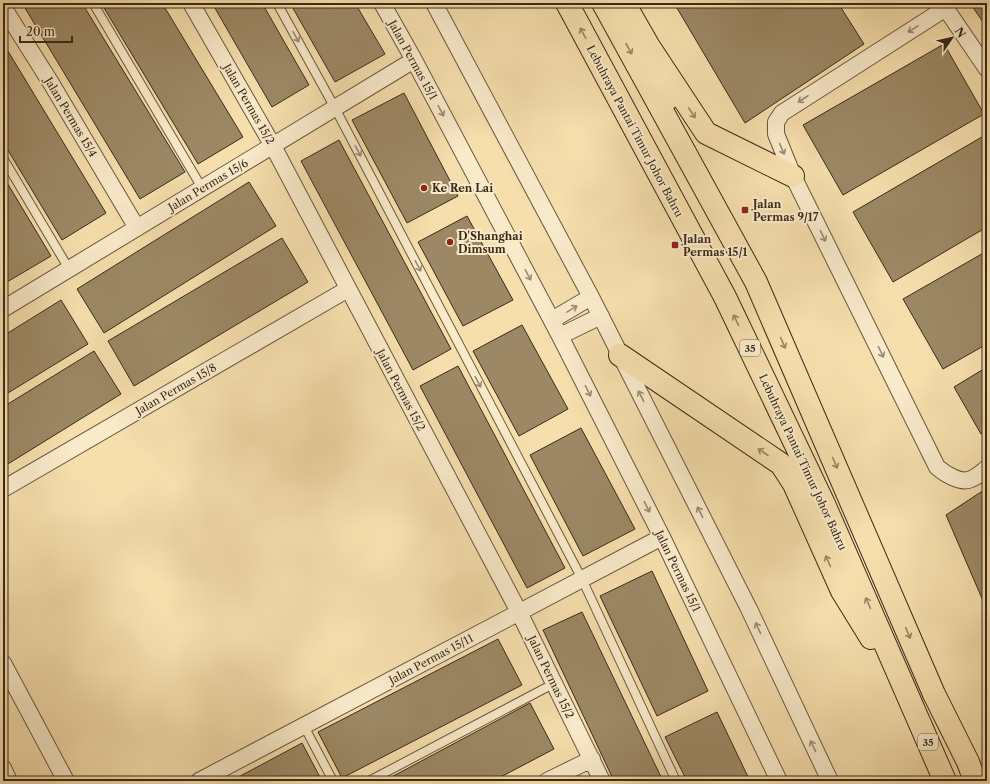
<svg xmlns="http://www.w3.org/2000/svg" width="990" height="784" font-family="'Libre Caslon Text',serif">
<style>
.building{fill:#9c8865;stroke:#3a2a18}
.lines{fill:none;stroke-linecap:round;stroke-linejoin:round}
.service-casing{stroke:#69573d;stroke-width:10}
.minor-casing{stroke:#69573d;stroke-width:18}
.trunk-casing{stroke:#3a2a18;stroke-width:24}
.service{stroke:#f9eaca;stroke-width:8}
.minor{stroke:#f9eaca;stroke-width:16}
.trunk{stroke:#f6dead;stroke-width:22}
.oneway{stroke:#9a8a71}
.oneway2{stroke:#988462}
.poi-dot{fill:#8f2418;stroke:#f9eaca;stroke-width:1.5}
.labels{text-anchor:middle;stroke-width:4;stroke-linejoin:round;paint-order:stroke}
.shield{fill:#f9eaca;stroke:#73644d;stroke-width:1}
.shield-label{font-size:10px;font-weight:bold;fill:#3a2a18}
.street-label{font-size:11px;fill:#3a2a18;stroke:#f9eaca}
.poi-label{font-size:11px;font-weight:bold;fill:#3a2a18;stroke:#f9eaca;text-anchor:start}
</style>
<rect width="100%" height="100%" fill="#f6dead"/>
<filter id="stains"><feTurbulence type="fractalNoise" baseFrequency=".005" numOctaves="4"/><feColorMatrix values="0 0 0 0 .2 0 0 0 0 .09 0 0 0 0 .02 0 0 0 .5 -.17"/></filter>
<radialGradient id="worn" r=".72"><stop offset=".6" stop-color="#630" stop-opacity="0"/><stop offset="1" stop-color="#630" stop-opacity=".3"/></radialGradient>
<path class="building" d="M22 3H82L185 172 140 199Z
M101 3H162L243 137 198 164Z
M212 3H262L309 85 272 107Z
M290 3H355L385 54 335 82Z
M674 3H838L864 44 745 123Z
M970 3H987V28Z
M3 43 106 213 62 240 3 142Z
M944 44 984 114 843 195 803 125Z
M404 93 458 196 407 223 352 120Z
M987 134V227L893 282 853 212Z
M339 140 451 349 413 370 301 161Z
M3 176 51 256 7 282 3 276Z
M249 182 276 226 104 333 77 289Z
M467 216 513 300 463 326 418 242Z
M282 238 308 282 134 386 108 341Z
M987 251V344L943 369 903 299Z
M61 300 88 344 3 396V336Z
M522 325 568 409 519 436 473 351Z
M94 351 121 394 3 467V407Z
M458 366 565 568 527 588 420 386Z
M987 367V431L981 434 954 387Z
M581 428 635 529 583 556 530 455Z
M987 488V610L946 515Z
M652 571 708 691 657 716 600 596Z
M582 612 662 779 657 781H614L543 630Z
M498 639 522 685 342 778 318 732Z
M530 703 554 749 493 781H384Z
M717 712 750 781H687L665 737Z
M302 743 322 781H231Z"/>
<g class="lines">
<defs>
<path id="service" d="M93 3 202 188
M277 3 335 108 582 579 676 781
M3 158 69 269
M304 726 333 781
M369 781 555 683"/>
<path id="minor" d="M191 3 273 146 519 612 602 781
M382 3 414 60 560 336 662 537 779 781
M434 3 591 297 749 609 830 781
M942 3 987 69
M3 7 51 83 137 228
M946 8 782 113 776 122V134L793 176 937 467C945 474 961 484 971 479 977 477 982 472 987 468
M3 309 414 60
M552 320 591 297
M560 336 601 316
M3 489 348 289
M3 663 66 781
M3 768 9 781
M199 781 662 537
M547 781 592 759"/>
<path id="trunk" d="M567 3 725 297 824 504 945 781
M603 3 756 282 934 694 968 762 975 781
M624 3 648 45 706 133 793 176
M648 45 669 98
M620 355 781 464 794 484 842 591 871 638"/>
</defs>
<use href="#service" class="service-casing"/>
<use href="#minor" class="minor-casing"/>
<use href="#trunk" class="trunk-casing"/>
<use href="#service" class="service"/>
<use href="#minor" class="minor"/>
<use href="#trunk" class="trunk"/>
</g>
<defs><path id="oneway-shaft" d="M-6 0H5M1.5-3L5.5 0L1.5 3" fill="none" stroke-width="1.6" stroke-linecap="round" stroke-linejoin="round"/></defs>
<g class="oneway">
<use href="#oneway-shaft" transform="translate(913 29) rotate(148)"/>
<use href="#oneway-shaft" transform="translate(296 37) rotate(61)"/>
<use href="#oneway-shaft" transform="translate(803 99) rotate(147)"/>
<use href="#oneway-shaft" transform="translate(441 111) rotate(62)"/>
<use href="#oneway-shaft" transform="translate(782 149) rotate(67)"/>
<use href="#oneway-shaft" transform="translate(358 151) rotate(62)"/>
<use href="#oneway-shaft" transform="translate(823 236) rotate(64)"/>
<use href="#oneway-shaft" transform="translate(418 266) rotate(62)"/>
<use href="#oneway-shaft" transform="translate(528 275) rotate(62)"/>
<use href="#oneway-shaft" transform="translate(572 309) rotate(-31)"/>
<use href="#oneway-shaft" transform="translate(881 352) rotate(64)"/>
<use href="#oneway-shaft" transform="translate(478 382) rotate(62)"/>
<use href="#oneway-shaft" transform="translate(588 391) rotate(63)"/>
<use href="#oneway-shaft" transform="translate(641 396) rotate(-117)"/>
<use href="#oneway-shaft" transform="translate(647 507) rotate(63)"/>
<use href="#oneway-shaft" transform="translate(700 512) rotate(-117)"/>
<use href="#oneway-shaft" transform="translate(758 628) rotate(-115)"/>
<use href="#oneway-shaft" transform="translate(813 746) rotate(-115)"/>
</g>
<g class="oneway2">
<use href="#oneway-shaft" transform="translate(583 33) rotate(-118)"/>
<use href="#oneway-shaft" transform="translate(629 49) rotate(61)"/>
<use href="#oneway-shaft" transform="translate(692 113) rotate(57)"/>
<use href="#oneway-shaft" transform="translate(736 320) rotate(-116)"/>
<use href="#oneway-shaft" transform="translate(783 343) rotate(67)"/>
<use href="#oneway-shaft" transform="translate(763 452) rotate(-146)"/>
<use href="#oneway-shaft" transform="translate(835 463) rotate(67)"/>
<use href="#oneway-shaft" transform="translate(828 561) rotate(-114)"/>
<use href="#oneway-shaft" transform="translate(868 603) rotate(-114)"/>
<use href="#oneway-shaft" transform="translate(908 633) rotate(67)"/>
</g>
<g class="poi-dot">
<circle cx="424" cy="188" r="4"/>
<rect x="741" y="206" width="8" height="8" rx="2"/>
<circle cx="450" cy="242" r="4"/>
<rect x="671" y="241" width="8" height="8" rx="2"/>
</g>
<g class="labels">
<g class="shield">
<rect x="740" y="340" width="20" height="16" rx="3"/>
<rect x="918" y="734" width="20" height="16" rx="3"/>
</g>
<g class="shield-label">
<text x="750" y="352">35</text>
<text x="928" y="746">35</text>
</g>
<g class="street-label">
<text transform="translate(413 60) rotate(61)" y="4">Jalan Permas 15/1</text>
<text transform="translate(249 104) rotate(60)" y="4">Jalan Permas 15/2</text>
<text transform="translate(71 117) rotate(59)" y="4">Jalan Permas 15/4</text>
<text transform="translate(635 131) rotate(62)" y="4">Lebuhraya Pantai Timur Johor Bahru</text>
<text transform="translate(208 185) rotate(-31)" y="4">Jalan Permas 15/6</text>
<text transform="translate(176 389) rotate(-30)" y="4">Jalan Permas 15/8</text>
<text transform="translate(401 390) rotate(62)" y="4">Jalan Permas 15/2</text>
<text transform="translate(803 462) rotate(65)" y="4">Lebuhraya Pantai Timur Johor Bahru</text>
<text transform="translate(678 571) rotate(64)" y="4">Jalan Permas 15/1</text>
<text transform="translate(431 659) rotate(-28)" y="4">Jalan Permas 15/11</text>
<text transform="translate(551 677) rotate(64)" y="4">Jalan Permas 15/2</text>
</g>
<g class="poi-label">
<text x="432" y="192">Ke Ren Lai</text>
<text x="753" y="208">Jalan<tspan x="753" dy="13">Permas 9/17</tspan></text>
<text x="458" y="240">D'Shanghai<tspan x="458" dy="13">Dimsum</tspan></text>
<text x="683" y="243">Jalan<tspan x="683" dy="13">Permas 15/1</tspan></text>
</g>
</g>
<rect width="990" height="784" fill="none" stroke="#f6dead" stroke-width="16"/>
<rect x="4" y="4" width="982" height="776" fill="none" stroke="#3a2a18" stroke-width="2"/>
<rect x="8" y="8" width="974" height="768" fill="none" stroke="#3a2a18"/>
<g transform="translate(952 38) rotate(56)" stroke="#f9eaca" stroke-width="3" paint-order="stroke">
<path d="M0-3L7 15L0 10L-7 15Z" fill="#3a2a18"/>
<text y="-6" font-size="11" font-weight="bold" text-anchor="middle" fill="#3a2a18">N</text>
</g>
<path d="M20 36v6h52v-6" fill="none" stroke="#3a2a18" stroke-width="2"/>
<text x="26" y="36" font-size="12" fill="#3a2a18" stroke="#f9eaca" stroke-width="3" paint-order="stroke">20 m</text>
<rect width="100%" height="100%" filter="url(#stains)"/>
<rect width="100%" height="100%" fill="url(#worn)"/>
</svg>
